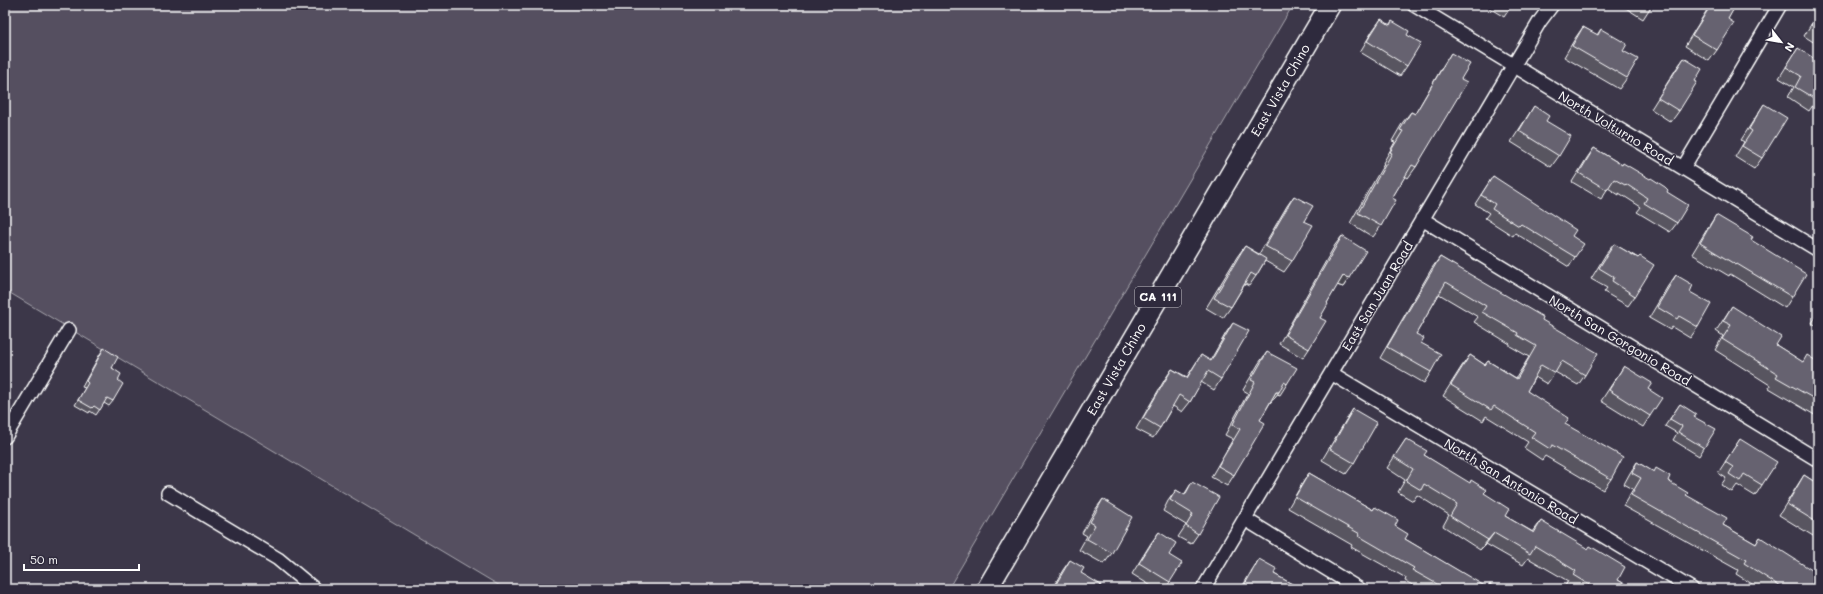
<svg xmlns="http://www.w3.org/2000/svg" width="1823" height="594" font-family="Mali,sans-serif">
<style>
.green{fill:#555060;stroke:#aaa8b0}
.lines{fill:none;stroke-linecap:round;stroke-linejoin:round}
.minor-casing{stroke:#fff;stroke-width:16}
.primary-casing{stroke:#fff;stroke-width:23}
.minor{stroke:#2f2a3d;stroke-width:13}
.primary{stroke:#2f2a3d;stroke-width:20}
.wall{fill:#585460;stroke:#fff}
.shaded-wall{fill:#47454e;stroke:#fff}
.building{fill:#666270;stroke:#fff}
.labels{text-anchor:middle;stroke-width:3;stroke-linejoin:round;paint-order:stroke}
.shield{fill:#2f2a3d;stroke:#c1bfc5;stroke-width:1}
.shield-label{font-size:12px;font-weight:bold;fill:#fff}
.street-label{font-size:13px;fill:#fff;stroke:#2f2a3d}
</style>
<rect width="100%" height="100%" fill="#3c3749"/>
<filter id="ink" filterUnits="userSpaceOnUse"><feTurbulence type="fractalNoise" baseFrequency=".025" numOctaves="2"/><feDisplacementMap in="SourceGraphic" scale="8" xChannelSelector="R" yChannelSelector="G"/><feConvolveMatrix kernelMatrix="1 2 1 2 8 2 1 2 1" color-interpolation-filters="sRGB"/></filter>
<g filter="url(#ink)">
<path class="green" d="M5 5H1293L948 589H505L5 290Z"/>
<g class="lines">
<defs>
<path id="minor" d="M1414 5 1818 250
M1683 168 1780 5
M1422 219 1818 460
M1331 373 1692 589
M5 437 69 330
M168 493 278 559 314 589
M1245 519 1359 589
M1203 589 1540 21 1552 5"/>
<path id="primary" d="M987 589 1330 5"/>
</defs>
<use href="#minor" class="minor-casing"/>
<use href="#primary" class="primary-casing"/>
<use href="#minor" class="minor"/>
<use href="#primary" class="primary"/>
</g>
<path class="wall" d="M1487 5H1512L1504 17 1486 6Z
M1621 5H1652L1643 19Z
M1710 5H1735L1728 19 1717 50 1709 61 1685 46Z
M1818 13V45L1804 36Z
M1381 19 1389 25 1392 21 1407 35V66L1400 76 1360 52 1373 30Z
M1583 27 1597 35 1601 29 1623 51 1627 78 1619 89 1564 57 1576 37Z
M1798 48 1817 68 1818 98 1809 111 1788 97 1794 87 1779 78Z
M1451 53 1461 79 1416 167 1408 178 1405 176 1392 198 1381 226 1373 237 1350 223 1384 164 1383 163 1395 142 1392 141 1403 122 1411 112 1415 114 1444 64Z
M1684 58 1695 81 1679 111 1671 122 1651 109 1676 69Z
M1764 104 1762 158 1754 169 1735 157 1744 142 1741 140Z
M1534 106 1546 121 1559 156 1551 167 1511 142 1527 117Z
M1594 148 1667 192 1677 223 1670 232 1637 212 1641 207 1619 193V195L1608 188 1601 199 1572 182 1587 158Z
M1493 176 1572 236 1575 257 1569 267 1515 233 1513 236 1485 218 1489 213 1475 204Z
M1294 196 1304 221 1292 261 1284 272 1265 261 1256 276 1249 286 1245 284 1231 307 1223 318 1206 308 1237 257 1245 246 1259 254 1287 206Z
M1716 215 1792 297 1785 308 1730 274 1729 276 1692 254 1709 226Z
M1342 236 1349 278 1343 287 1337 285 1327 303 1320 318 1309 349 1303 358 1279 344 1335 245Z
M1614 244 1638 258 1635 296 1628 306 1604 292 1607 288 1591 279 1606 254Z
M1440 257 1542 320 1585 375 1578 385 1555 372 1547 384 1535 377 1527 391 1565 424 1611 479 1603 490 1545 456 1542 460 1524 448 1528 442 1486 416 1483 421 1443 396 1462 366 1470 355 1485 365 1488 361 1516 378 1529 357 1510 346V344L1474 322 1478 317 1439 294 1416 334 1421 343 1431 372 1424 383 1380 358 1432 268Z
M1676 275 1690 292 1698 327 1690 338 1672 327 1670 330 1649 318 1668 286Z
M1732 306 1776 345 1818 372V417L1769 388 1770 385 1715 350 1723 336 1716 331Z
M1818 313V327L1812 323Z
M1233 323 1221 379 1214 390 1201 382 1190 402 1182 412 1173 406 1160 428 1153 438 1136 429 1165 379 1172 369 1187 377 1201 355 1210 361 1226 333Z
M104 348 118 380 113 401 109 406 104 403 96 415 90 411 89 413 75 405 85 388 82 387 100 354Z
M1267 352 1287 384 1280 395 1277 394 1271 402 1270 403 1260 420 1234 475 1227 486 1211 477 1233 439 1225 435 1248 393 1243 390 1259 363Z
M1624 366 1648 389 1650 416 1643 427 1601 401Z
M1680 404 1694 417 1704 448 1699 456 1673 440 1677 433 1665 426Z
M1353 409 1354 463 1346 474 1322 460 1346 420Z
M1406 439 1424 455 1484 493 1505 516 1533 532 1541 521 1618 580 1633 589H1571L1565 586 1568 581 1528 558 1523 565 1486 544 1480 550 1443 526 1449 515 1417 495 1413 501 1398 492 1405 480 1387 468Z
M1740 439 1762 485 1755 496 1737 485 1732 492 1721 485 1726 478 1718 473Z
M1637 462 1668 481 1686 495 1723 525 1756 544 1760 537 1818 589H1760L1736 574 1738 570 1623 506 1633 489 1624 484 1630 473Z
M1309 473 1373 510 1375 507 1395 526 1405 539 1487 588 1497 589H1420L1405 581 1406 578 1351 547 1352 545 1288 508 1302 484Z
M1804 475 1818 484V539L1779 515 1797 486Z
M1192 482 1198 534 1191 544 1178 537 1186 525 1163 511 1168 501 1176 490 1184 495Z
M1103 499 1112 553 1104 564 1079 550 1087 536 1082 533 1095 510Z
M1159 532 1169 555 1170 582 1165 589H1156L1132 574 1151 543Z
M1259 559 1274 574 1301 589H1241L1252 570Z
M1070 560 1081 573 1099 589H1052L1063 570Z"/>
<path class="shaded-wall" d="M1343 276 1349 278 1343 287 1337 285Z
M1276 392H1279L1271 402 1269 403Z
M1494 533 1486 544 1480 550 1488 540Z"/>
<path class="building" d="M1645 5H1652L1650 8Z
M1711 5H1736L1728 19 1734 23 1717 50 1692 35Z
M1818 15V29L1811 25Z
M1381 19 1390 25 1392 21 1409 31 1407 35 1421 43 1407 66 1367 41Z
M1583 27 1598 35 1601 29 1627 44 1623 51 1638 59 1627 78 1572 46Z
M1798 48 1818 61V66L1817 68 1818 69V98L1817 100 1795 87 1801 76 1786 67Z
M1451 53 1470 64 1461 79 1467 82 1416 167 1412 165 1392 198 1396 200 1381 226 1358 213 1392 153 1390 152 1403 131 1400 130 1411 112 1415 114Z
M1684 58 1702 69 1695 81 1697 82 1679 111 1658 98Z
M1764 104 1787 118 1762 158 1742 146 1752 131 1749 129Z
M1534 106 1549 116 1546 121 1571 136 1559 156 1519 131Z
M1594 148 1622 165 1623 163 1650 179 1651 178 1665 187 1668 190 1667 192 1688 205 1677 223 1644 203 1647 198 1626 184 1625 185 1614 179 1607 190 1579 173Z
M1493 176 1576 230 1572 236 1584 244 1575 257 1521 224 1519 226 1492 209 1495 204 1481 195Z
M1294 196 1313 206 1304 221 1313 225 1292 261 1265 246Z
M1716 215 1753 237 1751 240 1806 274 1792 297 1737 264 1736 265 1700 243Z
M1342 236 1366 251 1349 278 1343 276 1327 303 1328 304 1320 318 1326 321 1309 349 1285 335Z
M1614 244 1638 258 1640 256 1654 265 1635 296 1612 281 1614 277 1599 268Z
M1245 246 1266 259 1256 276 1251 273 1231 307 1214 298Z
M1440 257 1543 317 1542 320 1598 353 1585 375 1562 361 1555 373 1541 365 1527 391 1569 418 1565 424 1623 457 1611 479 1552 445 1550 449 1531 437 1535 432 1494 406 1491 410 1451 385 1470 355 1485 365 1488 361 1517 379 1536 346 1517 335 1518 333 1482 312 1486 306 1446 282 1416 334 1424 338 1421 343 1441 354 1431 372 1387 347Z
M1676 275 1693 285 1690 292 1711 304 1698 327 1679 316 1677 319 1657 307Z
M1732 306 1781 337 1776 345 1803 362 1807 355 1818 362V369L1817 371 1818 372V401L1776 377 1778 374 1722 339 1731 325 1723 321Z
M1233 323 1249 331 1221 379 1208 371 1190 402 1179 395 1160 428 1143 418 1172 369 1187 378 1201 355 1211 361Z
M104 348 118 357 112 368 121 374 118 380 123 384 113 401 107 398 100 410 94 406 92 408 78 400 88 383 86 381Z
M1267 352 1297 368 1287 384 1284 382 1279 392H1276L1260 420 1265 423 1234 475 1218 466 1240 429 1233 424 1255 382 1251 380Z
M1624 366 1652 383 1648 389 1662 398 1650 416 1609 390Z
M1680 404 1696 414 1694 417 1716 429 1704 448 1678 432 1682 426 1670 419Z
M1353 409 1377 423 1354 463 1330 449Z
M1406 439 1427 451 1424 455 1470 483 1471 480 1487 490 1484 493 1509 509 1505 516 1534 533 1541 521 1588 549 1590 546 1625 567 1618 580 1633 589H1596L1573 575 1576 571 1535 546 1530 554 1494 533 1488 540 1450 516 1457 504 1424 484 1421 490 1406 481 1413 469 1394 457Z
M1740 439 1777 462 1762 485 1744 474 1740 481 1729 474 1733 467 1725 462Z
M1637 462 1654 472 1656 468 1670 476 1668 481 1688 493 1686 495 1727 518 1723 525 1756 544 1760 537 1818 574V589H1784L1744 563 1746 560 1631 495 1641 478 1632 473Z
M1309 473 1373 510 1375 507 1398 520 1395 526 1408 534 1405 539 1488 588 1490 584 1497 589H1446L1412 570 1414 568 1359 536 1360 534 1295 497Z
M1804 475 1818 484V523L1787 504Z
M1192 482 1219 497 1198 534 1186 526 1193 514 1170 500 1176 490 1185 495Z
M1103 499 1132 517 1112 553 1087 539 1095 525 1090 522Z
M1159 532 1176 543 1169 555 1182 563 1170 582 1139 563Z
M1259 559 1277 569 1274 574 1301 589H1249L1244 586Z
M1070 560 1084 568 1081 573 1101 585 1099 589H1064L1056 584Z
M1524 586 1529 589H1522Z"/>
</g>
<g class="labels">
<rect class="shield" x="1135" y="287" width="46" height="20" rx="3"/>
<g class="shield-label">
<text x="1158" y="301">CA 111</text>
</g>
<g class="street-label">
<text transform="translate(1280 90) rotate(-60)" y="5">East Vista Chino</text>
<text transform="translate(1616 128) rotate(31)" y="5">North Volturno Road</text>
<text transform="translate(1377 296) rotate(-59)" y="5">East San Juan Road</text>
<text transform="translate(1620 340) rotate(31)" y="5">North San Gorgonio Road</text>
<text transform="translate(1116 369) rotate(-60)" y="5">East Vista Chino</text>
<text transform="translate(1511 481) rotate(31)" y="5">North San Antonio Road</text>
</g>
</g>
<rect width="1823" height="594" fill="none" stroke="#2f2a3d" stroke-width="20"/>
<rect x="10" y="10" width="1803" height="574" fill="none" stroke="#fff" stroke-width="1.5" filter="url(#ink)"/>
<g transform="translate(1781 42) rotate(121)" stroke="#2f2a3d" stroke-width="3" paint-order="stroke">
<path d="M0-3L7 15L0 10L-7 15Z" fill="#ffffff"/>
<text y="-6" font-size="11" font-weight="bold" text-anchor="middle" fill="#ffffff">N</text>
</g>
<path d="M24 564v6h115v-6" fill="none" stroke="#ffffff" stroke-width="2"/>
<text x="30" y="564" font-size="12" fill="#ffffff" stroke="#2f2a3d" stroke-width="3" paint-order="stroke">50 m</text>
</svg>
